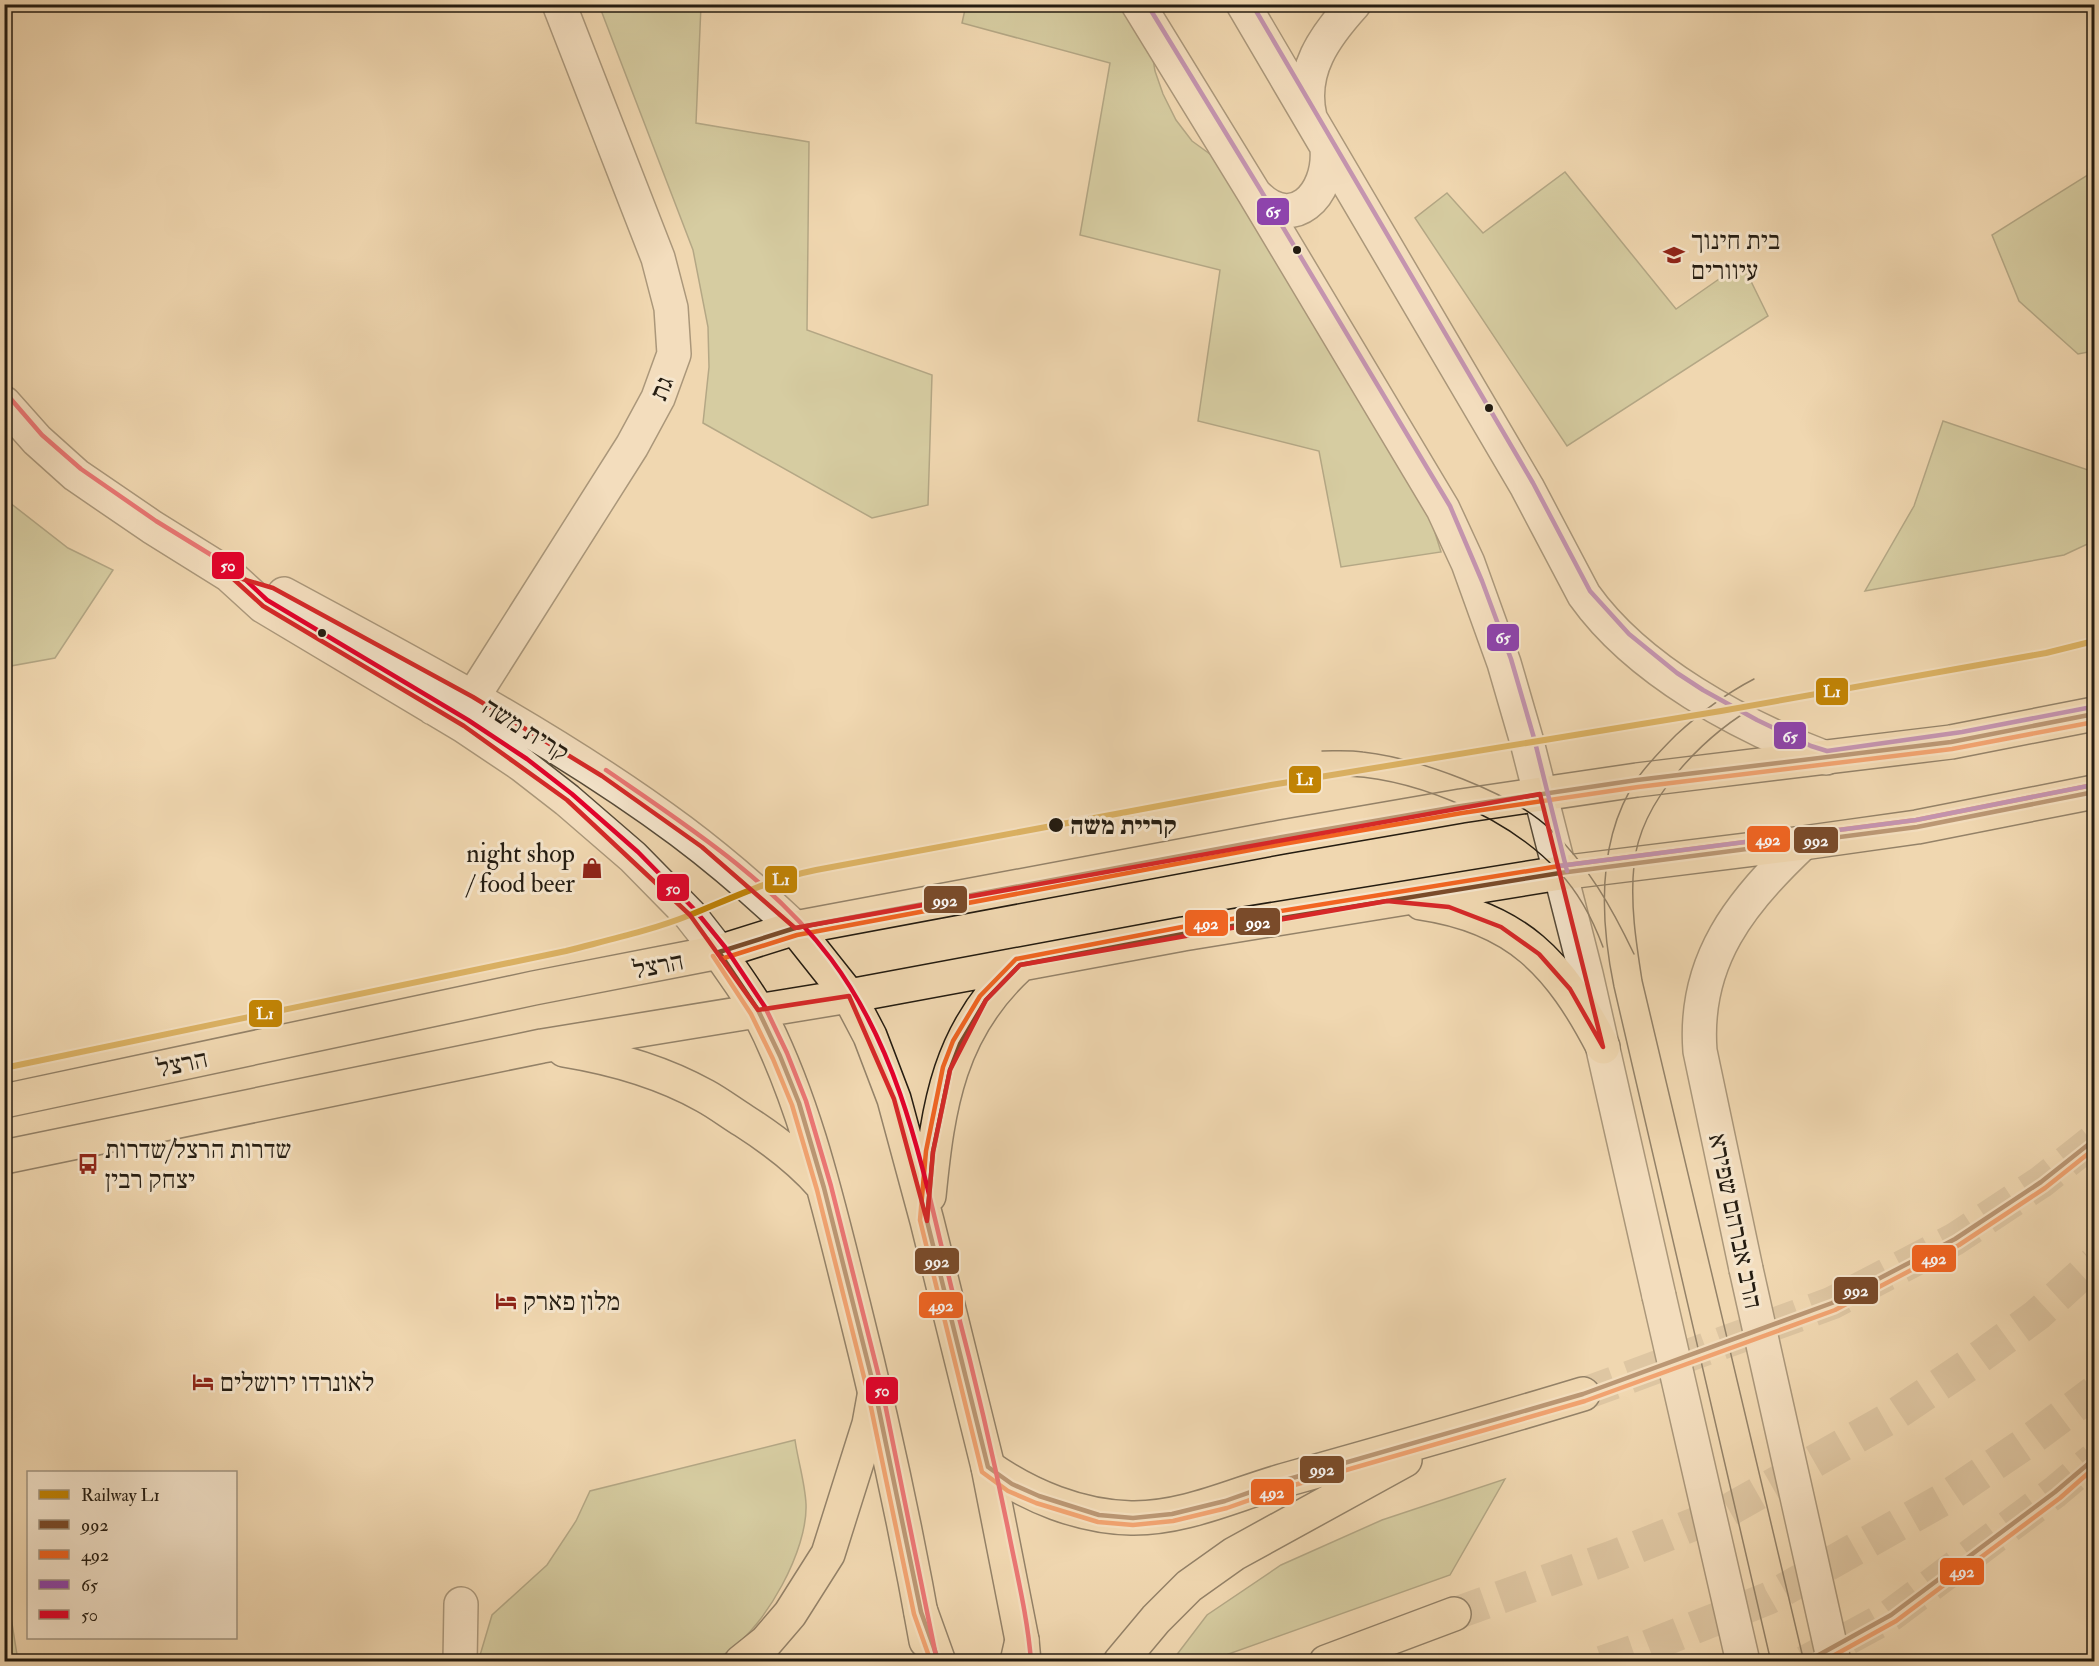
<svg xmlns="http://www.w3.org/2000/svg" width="2099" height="1666" font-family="'IM FELL Double Pica','Frank Ruhl Libre',serif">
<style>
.green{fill:#b5bf8e;stroke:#6c6e50;stroke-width:1.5}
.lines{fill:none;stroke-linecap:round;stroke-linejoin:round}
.highway-tunnel{stroke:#c7b290;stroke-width:33;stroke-dasharray:33 16;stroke-linecap:butt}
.minor-casing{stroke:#574b39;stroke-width:36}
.major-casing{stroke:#241c11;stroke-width:36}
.highway-casing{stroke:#241c11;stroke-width:36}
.minor{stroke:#f5e5cc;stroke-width:33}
.major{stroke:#f0d7b0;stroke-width:33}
.highway{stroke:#f0d7b0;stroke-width:33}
.tram{stroke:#241c11;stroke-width:1.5}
.minor-bridge-casing{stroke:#574b39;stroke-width:36;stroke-linecap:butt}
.minor-bridge{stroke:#f5e5cc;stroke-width:33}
.bus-1-casing{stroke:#f5e5cc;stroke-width:9}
.bus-2-casing{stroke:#f5e5cc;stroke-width:9}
.bus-3-casing{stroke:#f5e5cc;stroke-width:9}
.bus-4-casing{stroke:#f5e5cc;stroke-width:9}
.bus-1{stroke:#7a4b2a;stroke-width:4.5}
.bus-2{stroke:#f26522;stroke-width:4.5}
.bus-3{stroke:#8e44ad;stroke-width:4.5}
.bus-4{stroke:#e4002b;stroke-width:4.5}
.rail-1-casing{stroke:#f5e5cc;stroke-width:10}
.rail-1{stroke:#c28404;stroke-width:6}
.marked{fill:none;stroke:#d62828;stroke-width:4.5;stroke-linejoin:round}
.bus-dot{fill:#241c11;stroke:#f5e5cc;stroke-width:2}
.labels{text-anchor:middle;stroke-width:6;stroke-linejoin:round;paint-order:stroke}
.poi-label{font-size:26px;fill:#241c11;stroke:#f5e5cc;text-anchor:start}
.street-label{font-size:26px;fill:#241c11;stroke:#f5e5cc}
.stop-label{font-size:26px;font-weight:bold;fill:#241c11;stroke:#f5e5cc;text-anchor:start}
.line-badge{stroke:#f5e5cc;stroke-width:2}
.badge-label{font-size:16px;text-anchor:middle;font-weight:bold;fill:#fff}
</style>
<rect width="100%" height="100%" fill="#f0d7b0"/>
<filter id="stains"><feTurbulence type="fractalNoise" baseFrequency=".00333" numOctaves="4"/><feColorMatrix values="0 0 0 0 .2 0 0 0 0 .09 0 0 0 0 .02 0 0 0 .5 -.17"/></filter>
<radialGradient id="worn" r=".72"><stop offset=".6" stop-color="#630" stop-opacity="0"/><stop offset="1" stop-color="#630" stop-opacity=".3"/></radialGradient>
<path class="green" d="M599 5H701L696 123 809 142 807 330 932 375 928 505 872 518 703 423 709 367 708 327 693 250Z
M966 5H1129L1152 53 1155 71 1163 94 1176 120 1192 141 1214 157 1417 495 1432 523 1441 552 1341 567 1319 451 1198 421 1220 270 1080 235 1110 63 962 23Z
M2094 171V351L2078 354 2019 301 1992 235Z
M1565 172 1676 309 1742 263 1768 316 1567 446 1415 218 1447 193 1483 233Z
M1943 421 2094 472V541L2064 555 1865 591 1914 506Z
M5 499 68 548 113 570 55 658 5 667Z
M795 1440C798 1461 805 1483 806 1504 808 1550 766 1625 729 1651 723 1656 715 1658 708 1662H478L492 1615 547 1565 576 1521 590 1491Z
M1505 1479 1450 1575 1209 1661H1172L1207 1615 1281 1565 1382 1520Z
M5 1579V1580L18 1661H5Z"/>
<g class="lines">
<path class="highway-tunnel" d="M1583 1394 1832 1303 1955 1239 2041 1182 2094 1140
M1454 1614 1612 1557 1727 1511 1890 1418 1970 1364 2037 1315 2094 1263
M1602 1662 1646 1647 1769 1598 1942 1500 2026 1443 2094 1392
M1805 1662 1891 1615 2055 1492 2094 1459"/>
<defs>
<path id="minor" d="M1138 4 1254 193 1443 509 1468 563 1504 663 1527 742 1586 974 1659 1296
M1243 4 1527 487 1584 595C1638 671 1741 726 1826 758
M1310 117C1299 71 1325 36 1354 4
M1254 193C1292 235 1331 195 1327 148
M4 403 37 440 76 475 152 527 229 575 263 606 464 726 522 765 567 800 633 857 690 915 719 952
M284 594C419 667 557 739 681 831 721 861 759 894 795 928
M433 708C450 712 462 712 473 697L632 446 658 398 674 354 671 308 658 258 559 4
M1746 1269 1700 1051C1693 961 1741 901 1803 843
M460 1662 461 1604"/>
<path id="major" d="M1421 903C1517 917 1560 964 1603 1047
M795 928 849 996 870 1036 894 1099 927 1221 988 1467 1022 1640 1024 1662
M719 952C732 972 748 992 759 1013 806 1104 828 1204 853 1303 881 1414 906 1527 926 1641
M564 1050C613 1058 662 1072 705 1096 718 1103 731 1113 744 1121 772 1139 799 1159 822 1185
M4 1101 534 988 719 952 795 928 1282 837 1461 806 1637 780 1951 742 2094 714
M4 1157 542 1046 849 996 1183 934 1560 873 1803 843 1917 827 2094 792
M929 1196C938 1105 949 1030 1020 965"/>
<path id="highway" d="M988 1467C1029 1496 1080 1517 1131 1518 1185 1519 1235 1494 1285 1480 1385 1452 1484 1424 1583 1394
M921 1612 939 1662
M741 1662 766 1642 790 1614 828 1554 869 1424 875 1391
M1017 1662 1022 1640
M1120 1662 1156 1619 1189 1586 1234 1554 1405 1460
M1326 1662 1454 1614"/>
</defs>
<use href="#minor" class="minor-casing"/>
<use href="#major" class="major-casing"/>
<use href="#highway" class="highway-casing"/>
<use href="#minor" class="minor"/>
<use href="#major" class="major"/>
<use href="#highway" class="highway"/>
<path class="tram" d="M1754 679C1725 694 1700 713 1676 735 1662 749 1648 763 1637 779 1596 840 1600 919 1614 987L1771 1662
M1761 703C1705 734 1640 799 1634 865 1630 904 1636 942 1642 980L1804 1662
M1322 751C1336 751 1349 750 1363 752 1417 758 1512 792 1551 830 1588 865 1612 908 1634 954
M1325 776C1404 772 1505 814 1559 872 1579 893 1593 920 1603 947"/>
<defs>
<path id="minor-bridge" d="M1746 1269 1834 1662
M1659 1296 1743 1662"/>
</defs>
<use href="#minor-bridge" class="minor-bridge-casing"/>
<use href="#minor-bridge" class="minor-bridge"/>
<defs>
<path id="bus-1" d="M2094 792 1917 827 1560 873 1183 934 1020 965 986 1000 960 1044 950 1070 933 1152 927 1221 988 1467 1012 1484 1039 1496 1099 1515 1133 1518 1172 1514 1225 1501 1282 1481 1583 1394 1832 1303 1955 1239 2041 1182 2094 1140
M719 952 795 928 1282 837 1461 806 1637 780 1951 742 2094 714
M719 952 758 1010 780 1056 799 1103 824 1188 875 1391 921 1612 939 1662
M1806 1662 1891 1615 2055 1492 2094 1459"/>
<path id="bus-2" d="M2093 785 1916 820 1559 866 1182 927 1016 959 980 996 953 1041 943 1067 926 1151 920 1220 982 1472 1008 1491 1036 1503 1098 1522 1133 1525 1173 1521 1227 1508 1284 1488 1585 1401 1835 1310 1959 1245 2045 1188 2094 1149
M713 956 751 1014 773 1059 792 1105 817 1190 868 1393 914 1614 931 1662
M721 959 797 935 1283 844 1462 813 1638 787 1952 749 2094 722
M1822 1662 1896 1621 2060 1498 2094 1468"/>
<path id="bus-3" d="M1147 4 1260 189 1450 506 1482 581 1511 659 1534 738 1567 871
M1252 4 1533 483 1590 591 1629 634 1677 673 1703 690 1757 720 1811 746 1827 751 1962 732 2092 707
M1559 866 1916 820 2093 785"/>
<path id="bus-4" d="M10 398 42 435 81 469 156 521 234 569 267 600 468 720 527 759 572 794 638 852 695 910 725 947 765 1007 787 1053 806 1101 831 1186 882 1389 937 1661
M606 770C686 825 772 880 831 959 906 1059 925 1184 955 1302 976 1382 995 1463 1011 1544 1019 1583 1028 1622 1031 1661"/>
</defs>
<use href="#bus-1" class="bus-1-casing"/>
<use href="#bus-2" class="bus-2-casing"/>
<use href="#bus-3" class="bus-3-casing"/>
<use href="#bus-4" class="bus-4-casing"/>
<use href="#bus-1" class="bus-1"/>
<use href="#bus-2" class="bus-2"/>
<use href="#bus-3" class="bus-3"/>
<use href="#bus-4" class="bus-4"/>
<defs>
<path id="rail-1" d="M4 1068 566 951C608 940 650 931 690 915 732 898 771 879 816 870L1271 785 1721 711 2046 653 2094 641"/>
</defs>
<use href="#rail-1" class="rail-1-casing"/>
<use href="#rail-1" class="rail-1"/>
</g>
<path d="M0 0H2099V1666H0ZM229 575 273 588 473 697 602 776 702 847 795 928 1540 794 1603 1047 1570 989 1539 954 1501 927 1449 907 1387 901 1020 965 986 1000 950 1070 933 1152 927 1221 894 1099 849 996 758 1010 690 915 567 800 464 726 263 606Z" fill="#f0d7b0" fill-opacity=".55" fill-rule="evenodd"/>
<path class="marked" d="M229 575 273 588 473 697 602 776 702 847 795 928 1540 794 1603 1047 1570 989 1539 954 1501 927 1449 907 1387 901 1020 965 986 1000 950 1070 933 1152 927 1221 894 1099 849 996 758 1010 690 915 567 800 464 726 263 606Z"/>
<defs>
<symbol id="school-bare" viewBox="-9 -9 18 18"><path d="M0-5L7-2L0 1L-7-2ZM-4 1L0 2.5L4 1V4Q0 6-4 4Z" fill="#8f2418" stroke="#f5e5cc" stroke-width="2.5" paint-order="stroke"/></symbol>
<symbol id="shop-bare" viewBox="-9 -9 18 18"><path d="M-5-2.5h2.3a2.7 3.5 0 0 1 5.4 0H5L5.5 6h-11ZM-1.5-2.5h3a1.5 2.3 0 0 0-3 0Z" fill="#8f2418" stroke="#f5e5cc" stroke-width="2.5" paint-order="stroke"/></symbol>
<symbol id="bus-bare" viewBox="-9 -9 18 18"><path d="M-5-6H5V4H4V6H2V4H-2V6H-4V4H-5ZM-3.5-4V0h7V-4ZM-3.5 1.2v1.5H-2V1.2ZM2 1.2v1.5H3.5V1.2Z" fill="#8f2418" stroke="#f5e5cc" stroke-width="2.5" paint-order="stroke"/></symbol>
<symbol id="hotel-bare" viewBox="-9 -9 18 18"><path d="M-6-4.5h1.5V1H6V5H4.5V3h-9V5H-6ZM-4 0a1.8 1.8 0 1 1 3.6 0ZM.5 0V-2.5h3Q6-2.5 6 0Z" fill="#8f2418" stroke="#f5e5cc" stroke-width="2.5" paint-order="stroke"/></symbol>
</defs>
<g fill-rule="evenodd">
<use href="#school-bare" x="1659" y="240" width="30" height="30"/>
<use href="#shop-bare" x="577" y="853" width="30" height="30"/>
<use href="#bus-bare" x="73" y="1149" width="30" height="30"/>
<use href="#hotel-bare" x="491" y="1286" width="30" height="30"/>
<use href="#hotel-bare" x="188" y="1367" width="30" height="30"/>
</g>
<g class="bus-dot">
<circle cx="1297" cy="250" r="5"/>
<circle cx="1489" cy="408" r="5"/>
<circle cx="322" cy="633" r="5"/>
<circle cx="1056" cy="825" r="8"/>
</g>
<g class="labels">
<g class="poi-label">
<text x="1691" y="249">בית חינוך<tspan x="1691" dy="30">עיוורים</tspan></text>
<text x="575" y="862" text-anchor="end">night shop<tspan x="575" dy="30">/ food beer</tspan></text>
<text x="105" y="1158">שדרות הרצל/שדרות<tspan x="105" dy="30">יצחק רבין</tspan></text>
<text x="523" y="1310">מלון פארק</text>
<text x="220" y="1391">לאונרדו ירושלים</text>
</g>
<g class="street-label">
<text transform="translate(661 388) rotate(-68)" y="9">גת</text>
<text transform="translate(526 729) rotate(32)" y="9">קרית משה</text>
<text transform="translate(658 965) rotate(-11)" y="9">הרצל</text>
<text transform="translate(182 1063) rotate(-12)" y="9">הרצל</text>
<text transform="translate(1736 1221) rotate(78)" y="9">הרב אברהם שפירא</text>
</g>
<g class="stop-label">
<text x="1070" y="834">קריית משה</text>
</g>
</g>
<g class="line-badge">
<rect x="1256" y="197" width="34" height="29" rx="6" fill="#8e44ad"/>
<rect x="211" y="551" width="34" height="29" rx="6" fill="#e4002b"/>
<rect x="1486" y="623" width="34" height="29" rx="6" fill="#8e44ad"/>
<rect x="1815" y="677" width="34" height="29" rx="6" fill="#c28404"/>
<rect x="1773" y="721" width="34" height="29" rx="6" fill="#8e44ad"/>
<rect x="1288" y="765" width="34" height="29" rx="6" fill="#c28404"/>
<rect x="1746" y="825" width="45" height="28" rx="6" fill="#f26522"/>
<rect x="1793" y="826" width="46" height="28" rx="6" fill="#7a4b2a"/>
<rect x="764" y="865" width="34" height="29" rx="6" fill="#c28404"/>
<rect x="656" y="873" width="34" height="29" rx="6" fill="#e4002b"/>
<rect x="923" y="885" width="45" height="29" rx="6" fill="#7a4b2a"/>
<rect x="1235" y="907" width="46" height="29" rx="6" fill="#7a4b2a"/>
<rect x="1184" y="909" width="45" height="28" rx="6" fill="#f26522"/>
<rect x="248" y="999" width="35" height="29" rx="6" fill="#c28404"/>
<rect x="1911" y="1244" width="46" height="29" rx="6" fill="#f26522"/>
<rect x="914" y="1247" width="46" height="28" rx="6" fill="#7a4b2a"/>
<rect x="1833" y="1276" width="46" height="29" rx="6" fill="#7a4b2a"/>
<rect x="918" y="1291" width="46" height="28" rx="6" fill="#f26522"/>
<rect x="865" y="1376" width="34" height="29" rx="6" fill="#e4002b"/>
<rect x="1299" y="1455" width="46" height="29" rx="6" fill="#7a4b2a"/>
<rect x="1250" y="1478" width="45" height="28" rx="6" fill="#f26522"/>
<rect x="1939" y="1557" width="46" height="29" rx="6" fill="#f26522"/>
</g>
<g class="badge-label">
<text x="1273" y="217">65</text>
<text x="228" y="571">50</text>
<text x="1503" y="643">65</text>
<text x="1832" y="697">L1</text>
<text x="1790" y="742">65</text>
<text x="1305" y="785">L1</text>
<text x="1768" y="845">492</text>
<text x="1816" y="846">992</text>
<text x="781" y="885">L1</text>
<text x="673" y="894">50</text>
<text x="945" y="906">992</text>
<text x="1258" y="928">992</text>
<text x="1206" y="929">492</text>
<text x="265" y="1019">L1</text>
<text x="1934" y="1264">492</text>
<text x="937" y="1267">992</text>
<text x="1856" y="1296">992</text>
<text x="941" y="1311">492</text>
<text x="882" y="1396">50</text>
<text x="1322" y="1475">992</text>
<text x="1272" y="1498">492</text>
<text x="1962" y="1577">492</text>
</g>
<rect width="2099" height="1666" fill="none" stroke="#f0d7b0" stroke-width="24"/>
<rect x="6" y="6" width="2087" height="1654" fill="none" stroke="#241c11" stroke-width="3"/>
<rect x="12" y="12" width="2075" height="1642" fill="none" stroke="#241c11" stroke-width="1.5"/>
<rect x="27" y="1471" width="210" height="168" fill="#f5e5cc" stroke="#a19581" stroke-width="1.5"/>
<rect x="39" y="1490" width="30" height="9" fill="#c28404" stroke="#a19581" stroke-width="1.5"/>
<text x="81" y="1501" font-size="18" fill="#241c11">Railway L1</text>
<rect x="39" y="1520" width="30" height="9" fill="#7a4b2a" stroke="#a19581" stroke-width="1.5"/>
<text x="81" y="1531" font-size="18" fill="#241c11">992</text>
<rect x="39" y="1550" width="30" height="9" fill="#f26522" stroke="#a19581" stroke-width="1.5"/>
<text x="81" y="1561" font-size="18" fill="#241c11">492</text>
<rect x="39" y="1580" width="30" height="9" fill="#8e44ad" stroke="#a19581" stroke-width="1.5"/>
<text x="81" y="1591" font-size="18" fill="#241c11">65</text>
<rect x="39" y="1610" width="30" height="9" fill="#e4002b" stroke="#a19581" stroke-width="1.5"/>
<text x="81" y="1621" font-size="18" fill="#241c11">50</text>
<rect width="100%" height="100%" filter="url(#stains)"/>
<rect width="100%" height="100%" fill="url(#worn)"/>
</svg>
